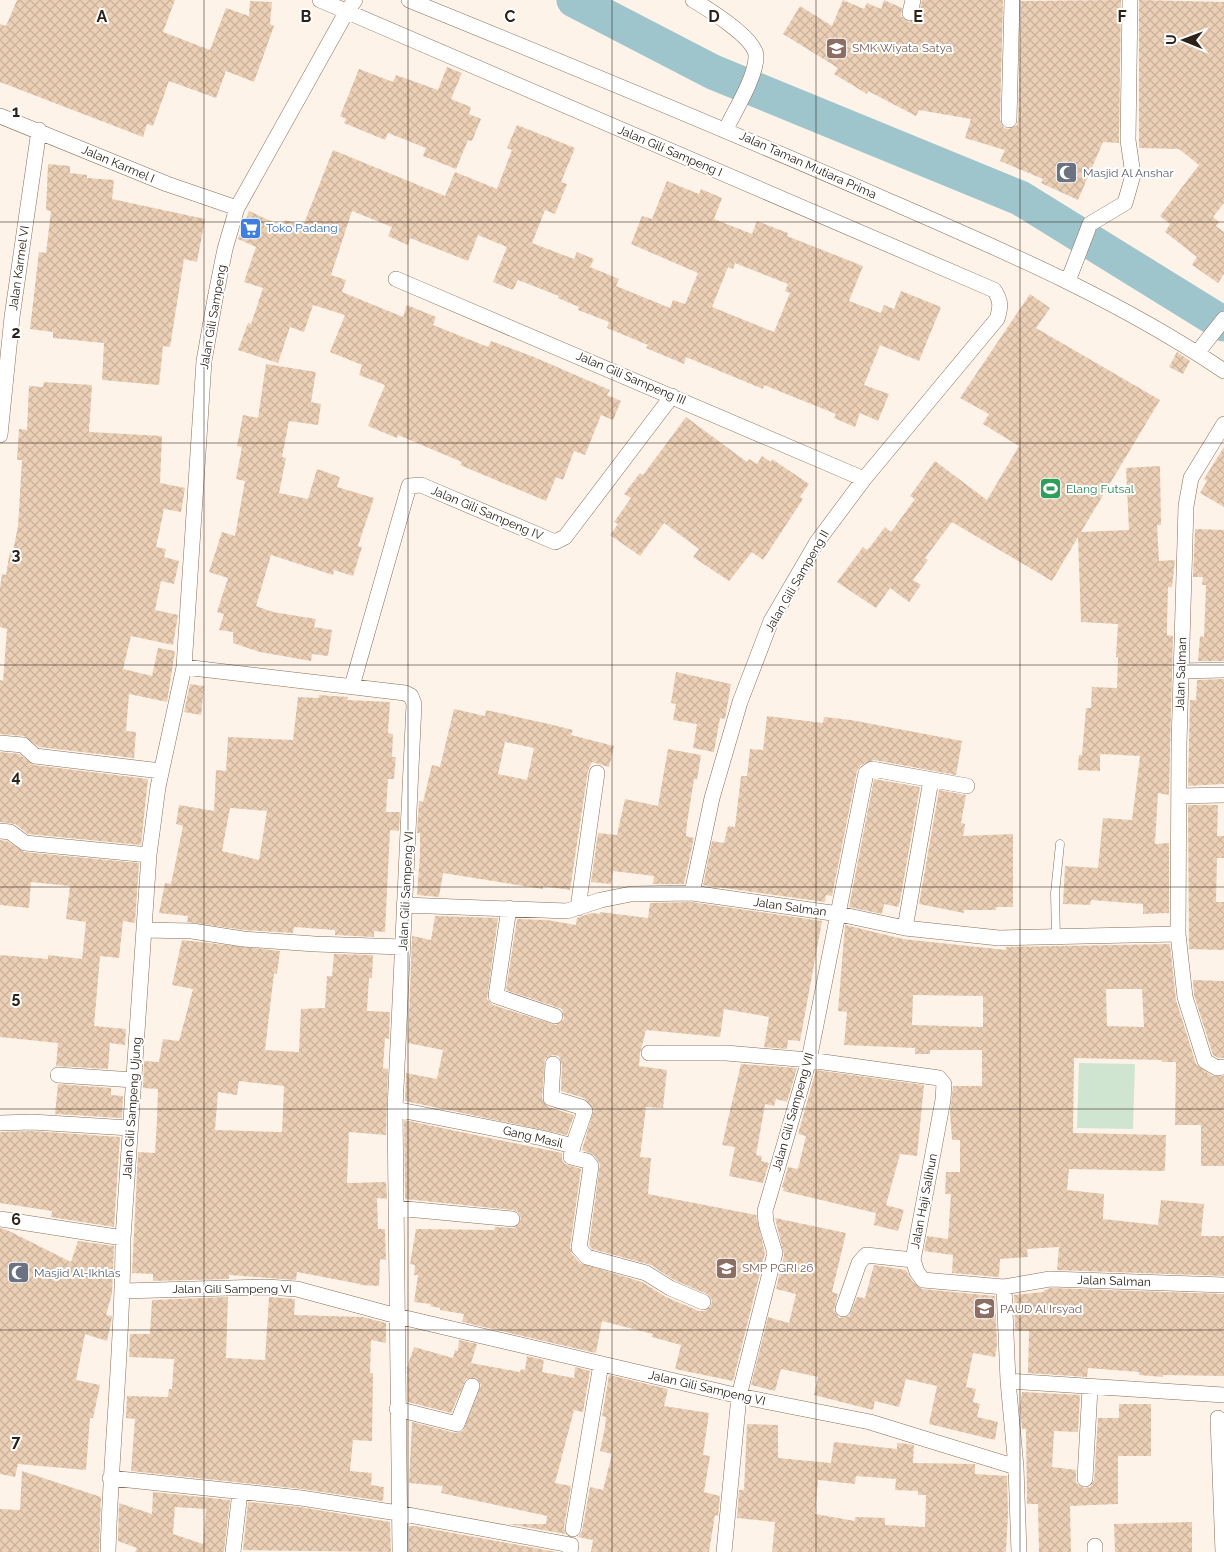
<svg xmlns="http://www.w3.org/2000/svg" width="1224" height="1552" font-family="Raleway,sans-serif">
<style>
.pitch{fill:#cfe5d0}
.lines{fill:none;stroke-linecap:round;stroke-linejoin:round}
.river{stroke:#9ec4cc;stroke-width:35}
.building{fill:url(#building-cross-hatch);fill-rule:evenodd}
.lane-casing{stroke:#876f57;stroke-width:9}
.street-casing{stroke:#876f57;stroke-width:16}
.lane{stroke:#fff;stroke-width:8}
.street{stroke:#fff;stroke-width:15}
.grid{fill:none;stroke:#2c2218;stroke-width:1;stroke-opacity:0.55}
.labels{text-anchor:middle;stroke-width:4;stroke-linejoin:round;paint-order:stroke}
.education-label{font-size:12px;fill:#785e54;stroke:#fff;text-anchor:start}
.street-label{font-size:12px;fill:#2c2218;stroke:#fff}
.worship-label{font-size:12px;fill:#5b616d;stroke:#fff;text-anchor:start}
.shop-label{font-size:12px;fill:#366cbe;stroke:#fff;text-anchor:start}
.leisure-label{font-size:12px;fill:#27864d;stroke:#fff;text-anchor:start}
.grid-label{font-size:16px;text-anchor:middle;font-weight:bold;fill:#2c2218;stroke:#fff;stroke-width:4;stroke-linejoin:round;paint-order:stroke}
</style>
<defs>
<pattern id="building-cross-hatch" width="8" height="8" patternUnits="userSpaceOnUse" patternTransform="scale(1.25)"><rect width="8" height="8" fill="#ebd0b6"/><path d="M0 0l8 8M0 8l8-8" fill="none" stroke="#cab29c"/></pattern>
</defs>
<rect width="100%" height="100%" fill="#fef3e9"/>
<path class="pitch" d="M1079 1063 1135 1064 1133 1129 1077 1128Z"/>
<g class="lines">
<path class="river" d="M574 0 713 72 1020 198 1224 324"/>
</g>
<path class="building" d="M17 0H175L163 32 210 50 226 8 249 16 250 1 272 2 270 24 274 26 254 82 226 71 216 98 169 81 153 126 147 124 143 137 0 82V24L6 26Z
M843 0 864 9 867 3 881 9 884 0 902 8 901 16 908 22 917 19 922 0H1003L1000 120 1004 128 1009 129 1017 125 1018 120 1021 1 1121 0 1119 143 1103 142 1078 200 1041 183 1043 179 1000 161 1005 150 965 138 971 119 919 110 916 116 868 91 867 94 834 74 838 68 783 34 800 6 832 26Z
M1139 0 1224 2V203L1213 217 1219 222 1216 226 1224 232V274L1218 283 1192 265 1197 257 1165 232 1170 224 1160 216 1199 165 1179 149 1139 148Z
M447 67 462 73 451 99 471 107 469 114 481 119 472 141 468 140 456 169 423 156 426 148 388 133 385 140 344 123 346 119 340 116 359 69 393 82 396 75 438 90Z
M517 125 575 148 561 182 567 184 555 214 545 210 532 243 574 259 577 252 594 259 590 267 619 279 616 286 670 308 673 300 685 304 698 273 631 244 642 216 652 219 667 181 699 194 701 189 722 198 714 219 752 234 757 221 788 233 787 236 863 266 849 301 881 313 884 305 894 309 901 291 941 307 919 361 880 345 864 385 889 394 878 421 860 413 855 427 834 418 836 414 764 385 763 389 686 357 684 364 646 348 648 345 607 328 609 322 578 310 579 307 558 298 559 296 518 280 513 290 493 282 507 247 478 235 468 261 410 238 408 245 388 236 392 227 352 211 331 275 346 280 342 292 403 317 407 305 436 317 433 325 488 347 491 341 534 357 610 390 607 395 621 401 613 420 601 415 585 455 574 451 563 480 556 477 546 501 460 465 462 462 398 435 397 438 368 426 385 385 359 375 362 365 330 352 345 315 313 305 304 332 290 327 278 363 238 350 248 323 251 324 263 288 244 282 256 247 238 239 249 211 283 227 285 220 303 226 333 150 445 196 455 172 497 189 512 150 507 148ZM735 263 788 284 785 291 790 293 774 332 712 307 728 267 733 269Z
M48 164 70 166V173L87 175V178L114 180 112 199 205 219 197 262 184 259 170 347 163 346 159 385 102 380 104 343 53 338V332L30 329 39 252 46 253 51 211 46 210Z
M1030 294 1050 308 1036 328 1160 400 1081 532 1129 530 1126 468 1160 466 1161 525H1157L1159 561 1175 560 1172 587H1168L1167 626V635L1173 636 1169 795 1158 793 1155 844 1169 843V913L1143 914V904L1091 900 1090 905 1063 904 1065 866 1098 868 1103 818 1132 820 1140 756 1100 754V771L1078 770 1079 755H1082L1086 708H1091L1092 687 1117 688 1118 657H1116L1118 624 1081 622 1078 537 1052 581 952 522 925 558 928 560 913 580 921 585 909 602 890 588 876 608 837 582 863 547 867 550 870 547 885 527 891 532 915 499 910 496 935 461 987 500 1019 446 983 424 989 414 960 398Z
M1177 352 1190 361 1183 374 1169 367Z
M266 364 316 372 311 402 321 404 318 425 289 421 282 457 286 458 279 493 308 499 317 469 340 477 337 487 374 498 358 546 362 547 353 576 334 570 333 575 271 555 256 606 273 612 316 619 314 627 332 630 328 656 312 654 311 661 260 652 233 643V632L219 630 224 614 217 612 228 578 209 572 222 532 235 536 245 481 236 479 242 447 237 446 243 415 258 418Z
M44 382 92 385 89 432 162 436 160 483 185 488 181 512 164 509 156 547 166 549 164 557 179 561 174 584 161 581 155 610 178 615 173 645 131 636 123 669 152 676 158 648 175 651 167 702 129 694 126 731 136 732 134 758 39 747 24 736 0 734V680L3 681 7 629 0 627V588L2 574 6 575 10 551H13L18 526 22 460H17L19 429 27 430 29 386 43 387Z
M686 417 747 462 749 459 757 464 762 456 771 462 772 459 809 484 800 497 803 499 763 560 752 552 729 581 693 557 699 549 664 523 640 556 610 535 618 524 614 522 631 498 624 494 640 473 643 475Z
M1224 447V507L1200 493 1207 481 1204 479Z
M1195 529 1224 530V661H1198L1200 636 1204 637 1206 585H1202L1203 577H1193Z
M676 672 731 684 725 719 720 718 714 752 693 748 697 724 673 720 676 704 671 703Z
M1224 679V784L1188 786 1190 700H1196L1197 680Z
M190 684 204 686 201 715 184 712Z
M319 695 348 697 347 700 390 702 388 733 393 734 392 757H396L394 779H388L386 812H400L399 831 390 830 385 932 374 931V937L335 935V930L294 927 293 933 244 930 187 922 188 916 159 913 165 883 171 884 183 826 176 824 179 805 214 811 216 770 226 771 228 737 293 740 298 697 319 698ZM230 808 267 811 259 860 222 851Z
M454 709 485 716 486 710 549 724 573 730 571 735 614 746 609 767 592 762 588 771 570 890 543 886V889L443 873 439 897 417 895 420 854V833H417L419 801 423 802 432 765 440 767ZM505 742 534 748 527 780 498 774Z
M767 716 823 723 824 717 851 720 962 741 956 775 874 760 861 765 857 771 832 896 826 895 825 902 703 885 712 841 724 843 728 826 735 827 741 776H747L750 749 763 750Z
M668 749 701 755 697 780 694 779 687 823 686 836 694 838 684 884H653L654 876 613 871 611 884 591 882 598 833 617 835 625 799 658 806Z
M0 752 19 754 34 765 148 779 141 845 28 834 15 824 0 822Z
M874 779 920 787 900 901 898 907 884 904 882 914 849 907Z
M939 790 966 795 961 823 965 824 963 836 1013 834V907H996V910H964V913L919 904Z
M1188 805H1218L1217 836H1224V858H1217L1216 902H1224V950L1189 949Z
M0 840 7 841 24 852 139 863 135 923 123 921 119 958 100 956 94 1026 126 1029 125 1045 110 1043 108 1069 56 1066 58 1043 0 1037V955L48 959V955L82 959 86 922 66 919 70 886 31 882 29 908 0 905Z
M691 902 822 921 800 1041 788 1040 787 1049 764 1047 769 1017 724 1009 720 1037 646 1030 640 1053 639 1066 667 1070 663 1108 646 1107 640 1157 651 1158 648 1194 756 1215 765 1253 733 1381 675 1369 681 1345 652 1337 653 1334 602 1321 596 1353 462 1322 464 1314 440 1310V1308L430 1306 431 1304 414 1302 418 1275H414L415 1265 410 1264 416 1229 494 1230 495 1227 515 1228 521 1219 518 1212 513 1210 405 1199 404 1120 562 1153V1160L565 1164 581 1169 570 1247 572 1254 580 1263 642 1282 666 1297 699 1311H705L711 1306 712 1300 707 1294 674 1280 651 1265 592 1249 589 1245 600 1164 594 1155 582 1150 594 1109 584 1098 561 1091 562 1065 559 1056 553 1055 545 1059 542 1098 548 1107 574 1115 567 1135 405 1101 406 1073 437 1079 443 1050 408 1043 412 936 431 940 435 916 498 918 487 999 493 1005 556 1025 564 1019 562 1009 506 990 517 919 547 920 576 925 577 918 591 913 600 914V912L648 918 650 903Z
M845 925 903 939 1006 950V947L1170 944 1176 1000 1196 1064 1212 1076H1224V1166H1201V1125H1175L1176 1062H1162V1060L1074 1058 1073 1133 1166 1135 1165 1171 1069 1169 1067 1190 1104 1194 1103 1219 1158 1225 1161 1200 1204 1204 1201 1236H1224V1276L1057 1270 1059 1247 1027 1249 1028 1257 1000 1259 999 1277 952 1273 953 1255 924 1251 927 1236 948 1239 951 1194H945L946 1172H960V1140H952L950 1112 953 1086H982V1050H930V1054H915V1048L844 1045 847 1012 838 1011ZM1106 989H1142L1144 1027 1107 1026ZM913 995 983 996V1027L912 1025Z
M182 940 280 951 277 974 274 973 265 1050 299 1052 301 1009 325 1008 327 976H332L334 954 373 955 372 978H369L367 1011 390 1012 389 1039 385 1038 383 1068 388 1069 386 1135 349 1132 347 1183 386 1182 387 1199 377 1198 378 1229H385L386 1260 380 1259 379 1286 360 1285V1284L297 1272 296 1280 229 1275V1279L153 1281V1274L132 1273 138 1152 155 1153 157 1120 158 1089 143 1088 144 1061 159 1062 163 1039 179 1041 193 989 172 985ZM239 1081 284 1086 282 1132 215 1130 218 1092 237 1095Z
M1193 980 1224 981V1058H1219L1213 1055 1194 995Z
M741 1064 797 1068 787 1102 776 1099 774 1106 765 1104 756 1155 762 1156 761 1161 769 1163 763 1183 729 1176 735 1147 722 1145Z
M816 1070 924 1085 917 1156 900 1154 886 1205 904 1210 898 1231 874 1225 876 1213 783 1191 784 1188 782 1187 788 1167 798 1169 806 1136 798 1134Z
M58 1084 111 1088V1095L123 1096 122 1118 55 1114Z
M32 1131 120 1137 114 1227 51 1217 52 1211 0 1203V1132Z
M775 1218 846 1233 832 1292 838 1294 834 1310 839 1318 849 1316 857 1297 865 1298 874 1265 906 1270 912 1281 922 1289 995 1296 997 1345 995 1357 973 1353 966 1387 976 1389 973 1402 980 1404 977 1417 998 1422 995 1440 929 1424 937 1386 906 1379 899 1407 875 1401 873 1410 814 1395 818 1377 781 1369 775 1391 751 1385 768 1317 789 1323 796 1294 776 1289 784 1255Z
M0 1228 7 1230 71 1262 78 1241 114 1246 112 1294 106 1315 112 1316 111 1323 107 1341 85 1334 76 1380 100 1385 93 1418H90L86 1470 18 1464 15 1477 0 1474Z
M1051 1288 1224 1294V1376L1163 1375V1377L1139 1375V1372L1088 1368 1087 1377 1028 1373 1029 1331H1015L1014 1295 1044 1292V1290Z
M228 1297 226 1358 265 1360 269 1297 295 1299 294 1315 363 1317 386 1323V1343L371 1340 370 1373H373L372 1441 353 1440 350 1471 372 1473 371 1485 384 1487 383 1501 302 1489 131 1471 135 1419 126 1418 127 1396 168 1397 169 1389H172L174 1359 129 1357 130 1334H150L152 1300Z
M459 1340 477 1344 471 1363 520 1372 521 1369 525 1370 527 1356 544 1360 542 1372 574 1378 575 1367 590 1371 583 1412 574 1410 555 1483 571 1486 564 1527 566 1534 508 1524H546L547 1516 441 1493 443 1486 409 1483 412 1422 455 1433 463 1431 481 1385 476 1378 466 1379 451 1413 408 1402 407 1368 414 1347 453 1358 455 1350 458 1351Z
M609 1375 668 1389 664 1406 709 1413 703 1455 710 1456 704 1492 720 1496 718 1516 715 1515 709 1552H591L593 1540 578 1537 582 1531 590 1487 603 1490 612 1454 600 1451 605 1427 606 1417 602 1416Z
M1022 1392 1080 1395 1078 1432 1054 1431 1052 1467 1076 1470V1483L1084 1488 1090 1487 1094 1480 1098 1418H1119V1404H1151V1456H1118V1504L1070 1506 1071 1552H1039L1038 1504H1027L1026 1429H1022L1020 1407Z
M747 1424 778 1425V1458L831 1463 834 1442 897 1449V1443L908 1444 914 1445 913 1463 975 1464V1474L1007 1476 1008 1514 1006 1552H772L775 1522 737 1518 739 1490H744ZM856 1476 896 1479 895 1490 918 1491V1495H926L925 1527 885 1525V1518L855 1517V1521L815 1514 818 1480 855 1484Z
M22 1471 101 1497 99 1552H0V1509L20 1510Z
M153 1492 230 1500 224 1552H135L137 1548 118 1541 119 1503 152 1514ZM175 1507 206 1509 203 1544 173 1534Z
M248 1502 300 1507 390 1522 391 1552 243 1550Z
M1192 1522V1552H1115L1114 1524Z
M409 1526H415L557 1552H409Z"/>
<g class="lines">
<defs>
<path id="lane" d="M1056 937 1055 893 1060 844"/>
<path id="street" d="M320 0 994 290C1001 300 1001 307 997 319L864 479 817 542 771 621 740 702 712 798 692 893
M409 0C569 65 729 131 887 200 1002 250 1119 300 1224 371
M693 0C708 9 754 37 756 55 757 76 735 110 726 129
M910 13 913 0
M0 116 167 184 237 208
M1009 120 1012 0
M396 279 864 479
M1068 281 1090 224 1125 203 1133 175 1128 140 1130 0
M1197 353 1224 319
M1224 424 1191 478 1186 506 1179 744 1178 934 1185 997 1205 1061 1217 1068 1224 1067
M0 435 12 317 39 130
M184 667 405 693 411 696 414 704 395 1109 400 1552
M1181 671 1224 670
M352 686 409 486 421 485 555 542 565 537 672 396
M0 743 23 745 35 756 161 771
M1179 796 1224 795
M0 831 10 832 25 843 149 855
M404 905 567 911 601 900 631 894 692 893 839 914 905 928 999 938 1178 934
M509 908 496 996 555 1016
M578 908 597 773
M905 928 931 780
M144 930 192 931 243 939 315 944 403 947
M649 1053H726L809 1060 939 1078 944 1084 943 1100 913 1260 917 1272 923 1280 1004 1287 1050 1279 1224 1285
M553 1064 551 1098 581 1107 585 1111 573 1146
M58 1075 134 1080
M395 1109 542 1138 573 1146 571 1157 587 1161 591 1166 579 1248 587 1257 646 1273 670 1288 703 1302
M0 1123 32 1122 130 1128
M396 1208 512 1219
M0 1219 123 1238
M1004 1287 1008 1381
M123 1291 266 1287 297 1289 397 1316 739 1396 870 1422 1016 1467
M843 1309 859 1263 866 1255 913 1260
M397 1409 457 1424 472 1386
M1218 1418 1223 1552
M110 1478 301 1498 398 1513 571 1545 570 1552
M1085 1479 1090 1388
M573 1529 601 1364
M1095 1546V1552
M108 1552C111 1447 123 1343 123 1238L149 855 158 787 184 667 204 361 215 299 225 249 237 208 347 11 355 0
M233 1552 240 1492
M724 1552 739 1396 775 1253 766 1223 765 1211 809 1060 866 773 872 769 967 786
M1019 1552 1016 1467 1008 1381 1224 1395"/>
</defs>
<use href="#lane" class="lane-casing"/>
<use href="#street" class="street-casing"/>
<use href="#lane" class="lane"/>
<use href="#street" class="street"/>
</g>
<path class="grid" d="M204 0V1552M408 0V1552M612 0V1552M816 0V1552M1020 0V1552M0 222H1224M0 443H1224M0 665H1224M0 887H1224M0 1109H1224M0 1330H1224"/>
<defs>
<symbol id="school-square" viewBox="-11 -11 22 22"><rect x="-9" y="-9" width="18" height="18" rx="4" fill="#8d6e63" stroke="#fff"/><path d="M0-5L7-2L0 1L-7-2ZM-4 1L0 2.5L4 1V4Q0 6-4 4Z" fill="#fff"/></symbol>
<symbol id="mosque-square" viewBox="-11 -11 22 22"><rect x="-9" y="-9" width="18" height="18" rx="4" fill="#6b7280" stroke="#fff"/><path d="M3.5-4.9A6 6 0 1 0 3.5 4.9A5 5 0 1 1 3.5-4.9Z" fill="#fff"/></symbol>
<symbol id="supermarket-square" viewBox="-11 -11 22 22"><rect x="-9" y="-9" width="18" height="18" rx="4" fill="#3f7fe0" stroke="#fff"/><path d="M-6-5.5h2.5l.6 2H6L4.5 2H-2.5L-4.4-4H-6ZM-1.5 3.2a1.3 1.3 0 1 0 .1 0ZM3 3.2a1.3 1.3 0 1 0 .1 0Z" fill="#fff"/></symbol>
<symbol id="stadium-square" viewBox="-11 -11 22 22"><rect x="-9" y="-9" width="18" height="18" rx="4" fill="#2e9e5b" stroke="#fff"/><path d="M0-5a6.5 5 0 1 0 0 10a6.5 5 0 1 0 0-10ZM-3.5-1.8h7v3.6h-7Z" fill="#fff"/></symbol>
</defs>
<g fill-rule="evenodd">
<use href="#school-square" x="824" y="36" width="25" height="25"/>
<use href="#mosque-square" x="1054" y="160" width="25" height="25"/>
<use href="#supermarket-square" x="238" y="216" width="25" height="25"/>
<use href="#stadium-square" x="1038" y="476" width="25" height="25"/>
<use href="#school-square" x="714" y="1256" width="25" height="25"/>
<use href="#mosque-square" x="6" y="1260" width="25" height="25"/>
<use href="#school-square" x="972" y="1296" width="25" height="25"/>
</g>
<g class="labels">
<g class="education-label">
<text x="852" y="52">SMK Wiyata Satya</text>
<text x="742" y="1272">SMP PGRI 26</text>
<text x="1000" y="1313">PAUD Al Irsyad</text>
</g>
<g class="street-label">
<text transform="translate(670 151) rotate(23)" y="4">Jalan Gili Sampeng I</text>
<text transform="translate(118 164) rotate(23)" y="4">Jalan Karmel I</text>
<text transform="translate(808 165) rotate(24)" y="4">Jalan Taman Mutiara Prima</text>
<text transform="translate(19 268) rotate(-82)" y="4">Jalan Karmel VI</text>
<text transform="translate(213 317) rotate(-80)" y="4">Jalan Gili Sampeng</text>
<text transform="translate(631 378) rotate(23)" y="4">Jalan Gili Sampeng III</text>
<text transform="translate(487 513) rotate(23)" y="4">Jalan Gili Sampeng IV</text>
<text transform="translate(797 581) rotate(-60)" y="4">Jalan Gili Sampeng II</text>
<text transform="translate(1181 674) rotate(-88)" y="4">Jalan Salman</text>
<text transform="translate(406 891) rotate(-87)" y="4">Jalan Gili Sampeng VI</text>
<text transform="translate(790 907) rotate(8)" y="4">Jalan Salman</text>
<text transform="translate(132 1108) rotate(-86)" y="4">Jalan Gili Sampeng Ujung</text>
<text transform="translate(793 1112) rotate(-74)" y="4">Jalan Gili Sampeng VII</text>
<text transform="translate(533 1137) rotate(13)" y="4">Gang Masil</text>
<text transform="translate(924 1201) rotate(-79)" y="4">Jalan Haji Salihun</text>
<text transform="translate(1114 1281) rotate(2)" y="4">Jalan Salman</text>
<text x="232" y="1293">Jalan Gili Sampeng VI</text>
<text transform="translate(707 1388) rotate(13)" y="4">Jalan Gili Sampeng VI</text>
</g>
<g class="worship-label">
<text x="1083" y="177">Masjid Al Anshar</text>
<text x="34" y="1277">Masjid Al-Ikhlas</text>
</g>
<g class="shop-label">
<text x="266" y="232">Toko Padang</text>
</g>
<g class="leisure-label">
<text x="1066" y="493">Elang Futsal</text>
</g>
</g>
<g class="grid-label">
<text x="102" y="22">A</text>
<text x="306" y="22">B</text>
<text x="510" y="22">C</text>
<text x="714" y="22">D</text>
<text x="918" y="22">E</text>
<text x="1122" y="22">F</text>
<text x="16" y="117">1</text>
<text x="16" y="338">2</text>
<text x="16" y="560">3</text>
<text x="16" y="782">4</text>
<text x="16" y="1003">5</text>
<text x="16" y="1225">6</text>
<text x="16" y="1447">7</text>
</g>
<g transform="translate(1184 40) rotate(271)" stroke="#ffffff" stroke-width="4" paint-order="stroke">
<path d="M0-4L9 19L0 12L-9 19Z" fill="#2c2218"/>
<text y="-8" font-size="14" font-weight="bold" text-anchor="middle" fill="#2c2218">U</text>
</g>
</svg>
